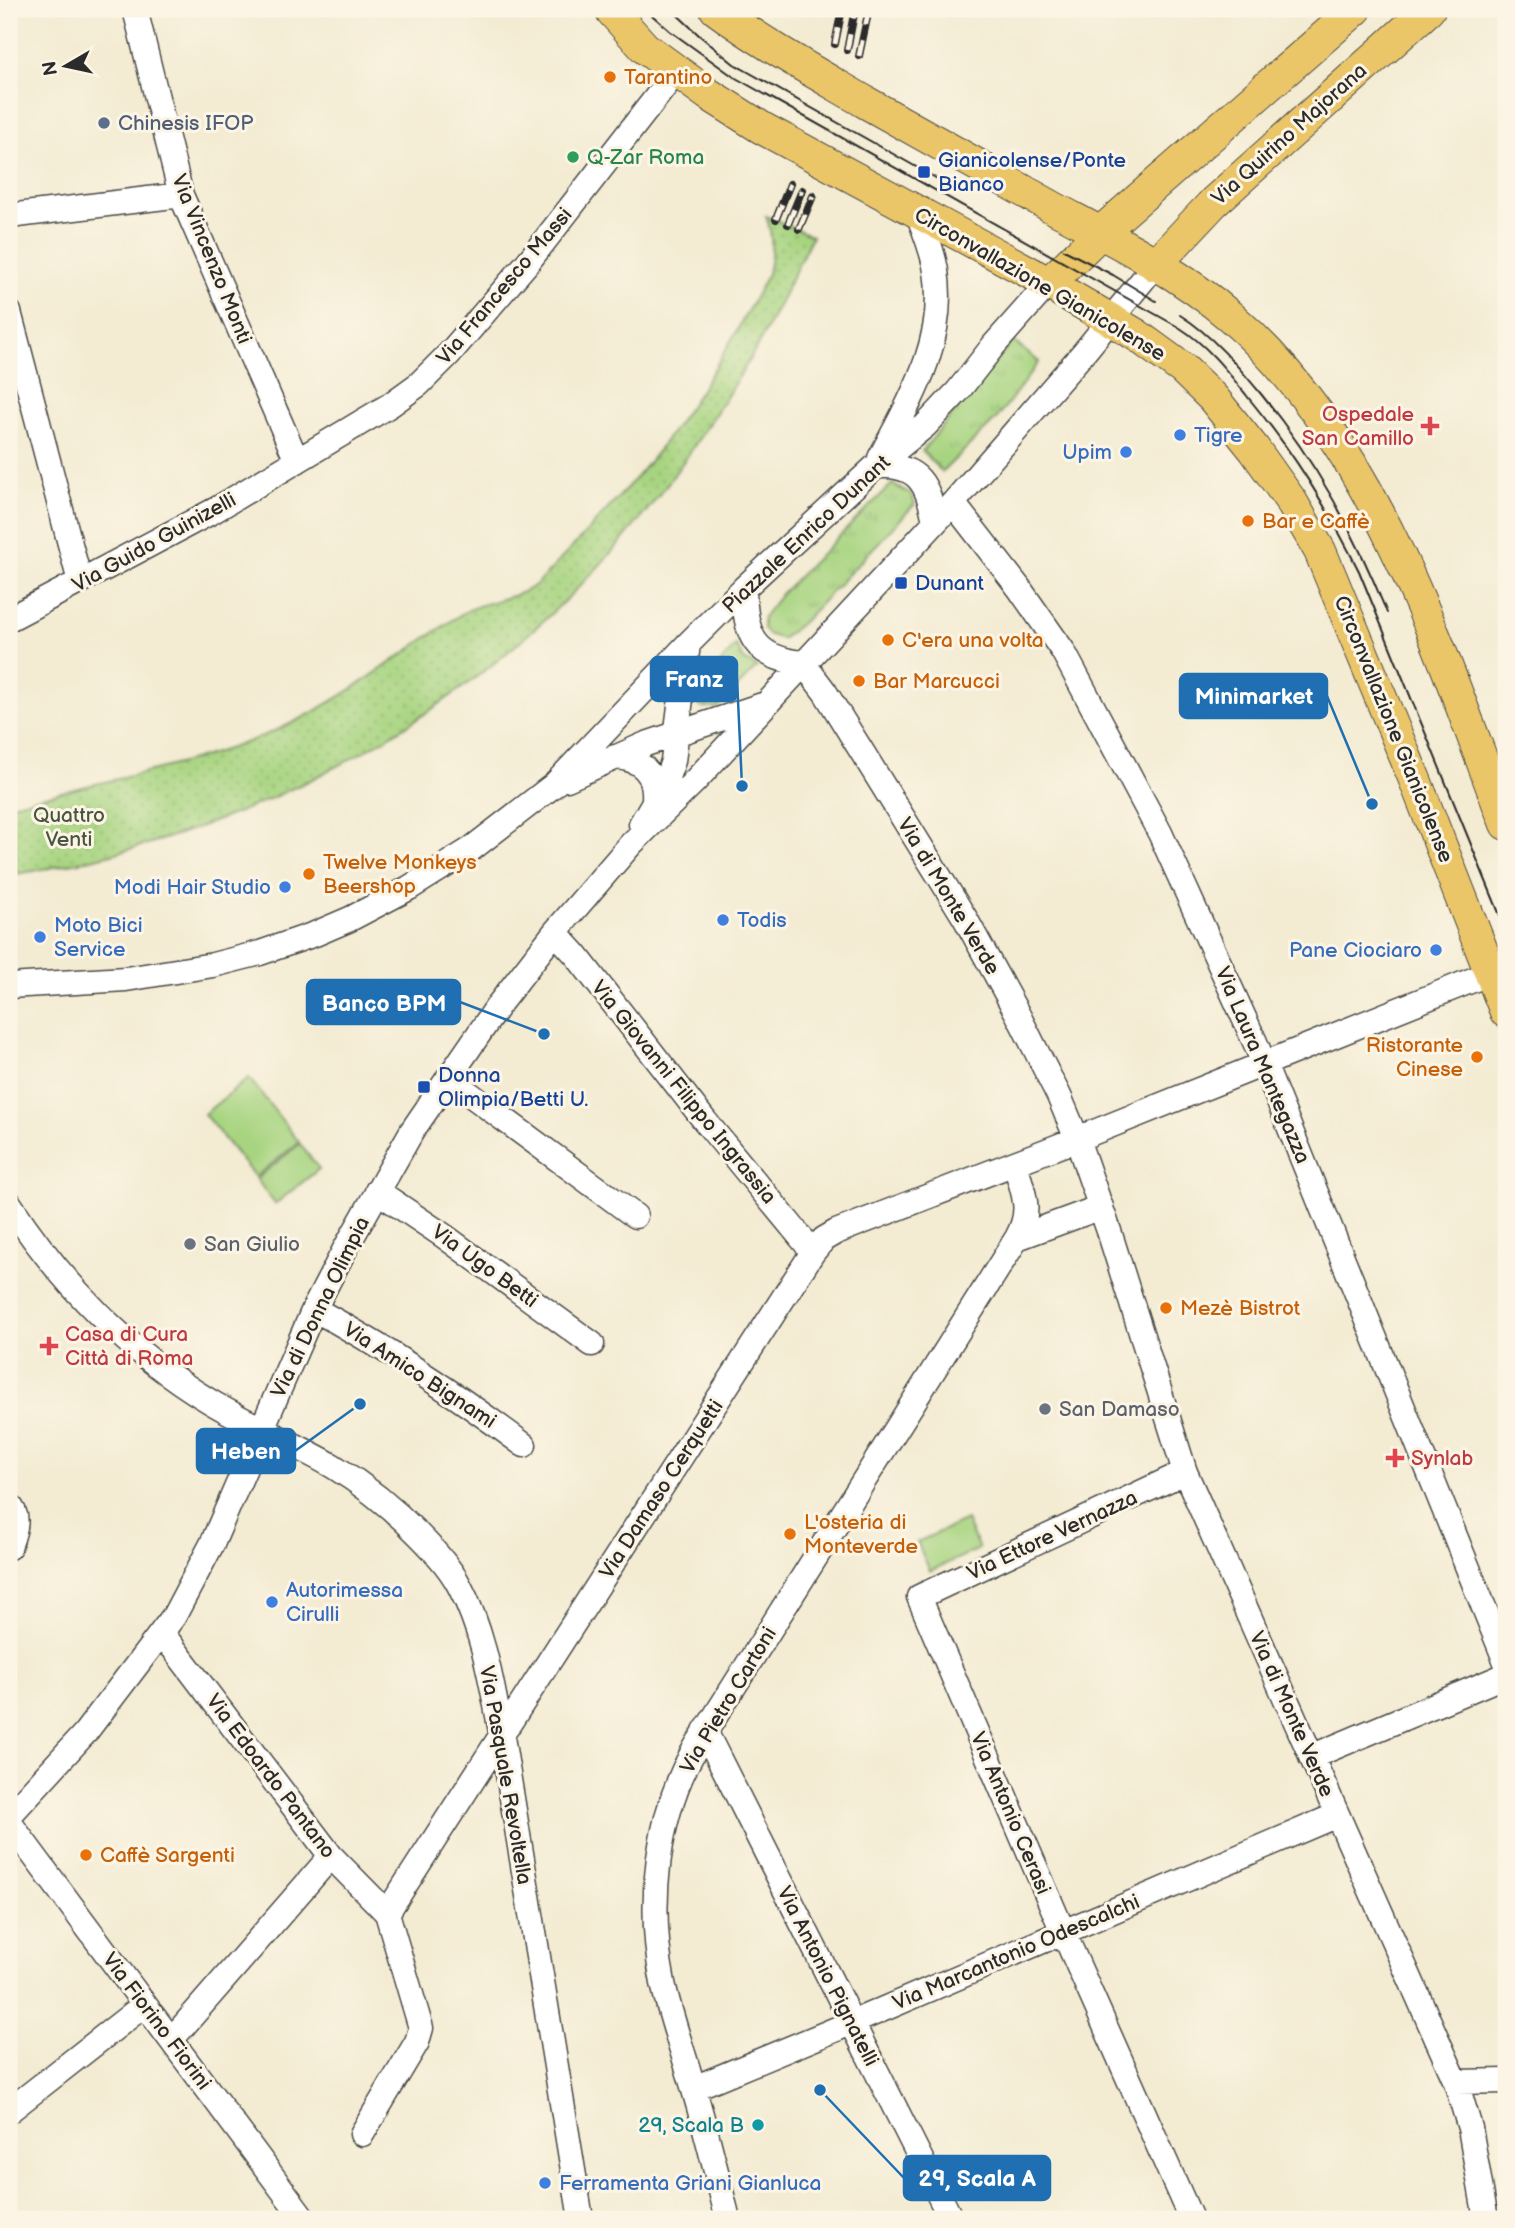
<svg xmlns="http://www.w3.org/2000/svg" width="1515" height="2228" font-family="'Balsamiq Sans',sans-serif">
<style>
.grass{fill:url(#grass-tufts);stroke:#698056;stroke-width:2}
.park{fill:url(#park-dots);stroke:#698056;stroke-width:2}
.pitch{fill:#a7d480;stroke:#698056;stroke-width:2}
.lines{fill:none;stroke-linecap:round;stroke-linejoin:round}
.minor-casing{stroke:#494844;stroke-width:27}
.major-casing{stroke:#494844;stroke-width:34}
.minor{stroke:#fff;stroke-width:24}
.major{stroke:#ebc669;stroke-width:32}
.tram{stroke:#2b2b2b;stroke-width:2}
.rail-casing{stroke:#2b2b2b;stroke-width:8}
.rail{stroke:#fcf5e5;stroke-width:5;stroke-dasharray:16;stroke-linecap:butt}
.food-dot{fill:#e8710a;stroke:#fcf5e5;stroke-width:2.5}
.service-dot{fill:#5c6f8a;stroke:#fcf5e5;stroke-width:2.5}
.leisure-dot{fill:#2e9e5b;stroke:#fcf5e5;stroke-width:2.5}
.transit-dot{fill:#1a4fb4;stroke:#fcf5e5;stroke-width:2.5}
.health-dot{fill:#e0444e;stroke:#fcf5e5;stroke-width:2.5}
.shop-dot{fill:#3f7fe0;stroke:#fcf5e5;stroke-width:2.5}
.worship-dot{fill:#6b7280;stroke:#fcf5e5;stroke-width:2.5}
.culture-dot{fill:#0f9aa8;stroke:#fcf5e5;stroke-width:2.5}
.labels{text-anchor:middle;stroke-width:6;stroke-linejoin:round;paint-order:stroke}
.food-label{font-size:21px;fill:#c56008;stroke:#fcf5e5;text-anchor:start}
.service-label{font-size:21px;fill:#4e5e75;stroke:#fcf5e5;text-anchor:start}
.street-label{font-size:21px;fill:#2b2b2b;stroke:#fcf5e5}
.leisure-label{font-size:21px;fill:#27864d;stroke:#fcf5e5;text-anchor:start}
.transit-label{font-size:21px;fill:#164399;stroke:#fcf5e5;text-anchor:start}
.health-label{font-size:21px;fill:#be3a42;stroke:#fcf5e5;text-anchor:start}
.shop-label{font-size:21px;fill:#366cbe;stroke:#fcf5e5;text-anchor:start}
.park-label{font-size:21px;fill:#4a5540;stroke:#fcf5e5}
.worship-label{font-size:21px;fill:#5b616d;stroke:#fcf5e5;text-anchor:start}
.culture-label{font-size:21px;fill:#0d838f;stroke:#fcf5e5;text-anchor:end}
.leader{fill:none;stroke:#1f6fb2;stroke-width:2.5}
.callout-dot{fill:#1f6fb2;stroke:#fcf5e5;stroke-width:2.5}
.callout{fill:#1f6fb2;stroke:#1f6fb2;stroke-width:2.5}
.callout-label{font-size:23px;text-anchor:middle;font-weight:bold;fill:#fff}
</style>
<defs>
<pattern id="grass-tufts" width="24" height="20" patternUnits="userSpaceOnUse" patternTransform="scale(1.75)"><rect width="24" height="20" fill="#a7d480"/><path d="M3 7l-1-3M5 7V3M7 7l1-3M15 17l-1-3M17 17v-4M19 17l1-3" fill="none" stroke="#90b66f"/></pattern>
<pattern id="park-dots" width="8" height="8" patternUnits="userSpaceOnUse" patternTransform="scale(1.75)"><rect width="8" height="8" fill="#a7d480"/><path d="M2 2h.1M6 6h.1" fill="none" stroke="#90b66f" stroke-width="1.8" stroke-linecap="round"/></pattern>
</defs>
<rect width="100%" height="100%" fill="#fcf5e5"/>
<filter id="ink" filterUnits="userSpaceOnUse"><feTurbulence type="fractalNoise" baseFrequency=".0143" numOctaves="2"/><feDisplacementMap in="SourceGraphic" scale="14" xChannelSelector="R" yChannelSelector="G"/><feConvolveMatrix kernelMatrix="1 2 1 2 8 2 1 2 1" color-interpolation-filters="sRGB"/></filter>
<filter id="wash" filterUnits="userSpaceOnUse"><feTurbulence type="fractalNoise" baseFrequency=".00686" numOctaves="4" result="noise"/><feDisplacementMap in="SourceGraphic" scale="28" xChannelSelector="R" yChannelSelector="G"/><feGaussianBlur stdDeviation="1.57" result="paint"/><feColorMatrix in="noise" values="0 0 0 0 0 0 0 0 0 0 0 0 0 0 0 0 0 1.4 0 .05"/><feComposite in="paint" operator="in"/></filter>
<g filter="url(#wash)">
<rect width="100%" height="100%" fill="#f3ebd2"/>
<path class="grass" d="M1013 341 1039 362 997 418 942 472 922 451Z
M892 484 911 494 915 504 805 620 782 639 767 634 763 627V617L781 594Z
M736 645 744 660 757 667 717 708 700 707 695 701 694 694Z"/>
<path class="park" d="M766 216 812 236C792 277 774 318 751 357 729 394 705 430 681 465 525 687 275 835 9 875V805C102 780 202 766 290 724 352 694 403 652 460 615 484 599 515 601 538 583 574 545 611 508 644 468 693 409 733 341 768 273 773 252 773 236 766 216Z"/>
<path class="pitch" d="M249 1078 299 1142 255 1177 204 1114Z
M300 1144 319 1169 275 1204 256 1179Z
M966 1520 979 1549 930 1571 917 1542Z"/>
</g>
<g filter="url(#ink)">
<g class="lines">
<defs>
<path id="minor" d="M135 9 181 195 297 461
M9 216 181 195
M9 312 80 582
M880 458C911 399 947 340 936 271 933 251 925 232 918 214
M876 466C919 464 928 484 935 522
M953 503 1019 588 1063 651 1160 833 1255 1042 1506 1662
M744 588C745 635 753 658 803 663
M9 619 215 510 390 405 419 384 449 354 528 262 676 72
M803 663 825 692 965 918 1017 1013 1059 1096 1077 1139 1109 1231 1185 1472 1456 2082 1470 2128 1486 2219
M615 757C640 758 656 773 654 799
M567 779 646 744 762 705
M641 824 665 783 673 761 688 644
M555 932 576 955 705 1121 813 1252
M9 986 126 979 213 965 260 953 315 934 350 919 409 888 470 850 554 785 688 644 744 588 876 466 925 426 958 391 994 345 1048 284
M448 1078 635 1216
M377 1191 444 1236 592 1344
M9 1203C60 1282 129 1353 211 1402 250 1425 293 1443 333 1466 364 1485 394 1509 419 1535 434 1550 449 1566 459 1585 484 1632 492 1685 502 1737L581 2219
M1017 1238 1101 1207
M314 1309C388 1349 457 1395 524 1445
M1185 1472 919 1597 1058 1920 1191 2219
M9 1505C21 1516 14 1533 9 1547
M162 1633 331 1856 387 1913 421 2028 417 2042 362 2134
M705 1731 951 2219
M1311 1757 1506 1675
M9 1816 85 1733 174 1616 212 1544 314 1309 344 1251 412 1131 500 1003 555 932 631 844 693 783 953 503 1085 351 1155 265
M9 1822 304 2219
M387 1913 813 1252 824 1239 836 1232 1077 1139 1490 973
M172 2039 331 1856
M1456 2082 1506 2081
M694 2088 851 2023 1337 1815
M9 2111 144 2005
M728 2219C717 2176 707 2133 694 2090 684 2054 671 2019 663 1983 647 1904 656 1814 697 1745L1017 1238C1033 1208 1023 1194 1015 1163"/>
<path id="major" d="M610 9 645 48 708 94 762 128 1027 271 1135 334 1183 369 1213 398 1254 449 1291 501 1320 551 1415 780 1506 1012
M716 9C763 44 816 73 867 103 929 138 991 173 1054 208 1114 240 1179 272 1231 317 1376 442 1439 650 1506 824
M1155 265 1214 202 1429 9
M1048 284 1101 232 1356 9"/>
</defs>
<use href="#minor" class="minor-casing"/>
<use href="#major" class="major-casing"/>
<use href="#minor" class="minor"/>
<use href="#major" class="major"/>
<path class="tram" d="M645 9 670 31 734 77 1180 328C1207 345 1227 371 1247 396 1294 453 1326 505 1359 571L1506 930
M671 9 700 36 734 64 957 190
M1064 250 1113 275 1156 301
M1180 315C1212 335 1237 365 1261 394 1317 463 1354 531 1387 613"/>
<defs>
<path id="rail" d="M835 44 842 9
M847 50 855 9
M859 56 869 9
M776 219 790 184
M788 224 802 190
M799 229 813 196"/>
</defs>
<use href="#rail" class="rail-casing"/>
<use href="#rail" class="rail"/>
</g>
</g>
<g class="food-dot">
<circle cx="610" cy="77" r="7"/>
<circle cx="1248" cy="521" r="7"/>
<circle cx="888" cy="640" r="7"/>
<circle cx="859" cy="681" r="7"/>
<circle cx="309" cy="874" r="7"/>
<circle cx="1477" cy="1057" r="7"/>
<circle cx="1166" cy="1308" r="7"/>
<circle cx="790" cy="1534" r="7"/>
<circle cx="86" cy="1855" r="7"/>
</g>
<circle class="service-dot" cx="104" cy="123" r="7"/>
<circle class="leisure-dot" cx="573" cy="157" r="7"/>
<g class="transit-dot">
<rect x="917" y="165" width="14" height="14" rx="3.5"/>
<rect x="894" y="576" width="14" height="14" rx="3.5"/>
<rect x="417" y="1080" width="14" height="14" rx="3.5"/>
</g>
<g class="health-dot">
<path d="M1426.5 415.5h7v7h7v7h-7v7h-7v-7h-7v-7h7z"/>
<path d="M45.5 1335.5h7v7h7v7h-7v7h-7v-7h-7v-7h7z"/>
<path d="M1391.5 1447.5h7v7h7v7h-7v7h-7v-7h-7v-7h7z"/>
</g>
<g class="shop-dot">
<circle cx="1180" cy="435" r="7"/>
<circle cx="1126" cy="452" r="7"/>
<circle cx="285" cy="887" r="7"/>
<circle cx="723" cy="920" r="7"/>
<circle cx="40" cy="937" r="7"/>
<circle cx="1436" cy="950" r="7"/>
<circle cx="272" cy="1602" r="7"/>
<circle cx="545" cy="2183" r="7"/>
</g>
<g class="worship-dot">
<circle cx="190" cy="1244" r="7"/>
<circle cx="1045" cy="1409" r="7"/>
</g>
<circle class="culture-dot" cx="758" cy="2125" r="7"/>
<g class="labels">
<g class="food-label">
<text x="624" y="84">Tarantino</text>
<text x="1262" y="528">Bar e Caffè</text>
<text x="902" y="647">C'era una volta</text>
<text x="873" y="688">Bar Marcucci</text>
<text x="323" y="869">Twelve Monkeys<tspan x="323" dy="24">Beershop</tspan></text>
<text x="1463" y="1052" text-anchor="end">Ristorante<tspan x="1463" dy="24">Cinese</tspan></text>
<text x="1180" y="1315">Mezè Bistrot</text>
<text x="804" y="1529">L'osteria di<tspan x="804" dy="24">Monteverde</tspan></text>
<text x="100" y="1862">Caffè Sargenti</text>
</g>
<g class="service-label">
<text x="118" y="130">Chinesis IFOP</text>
</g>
<g class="street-label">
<text transform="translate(1289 134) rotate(-42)" y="7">Via Quirino Majorana</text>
<text transform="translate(212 259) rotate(68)" y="7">Via Vincenzo Monti</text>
<text transform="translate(1040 284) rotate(30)" y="7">Circonvallazione Gianicolense</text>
<text transform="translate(504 286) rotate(-50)" y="7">Via Francesco Massi</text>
<text transform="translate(806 534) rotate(-43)" y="7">Piazzale Enrico Dunant</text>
<text transform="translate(154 542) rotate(-29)" y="7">Via Guido Guinizelli</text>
<text transform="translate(1394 729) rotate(68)" y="7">Circonvallazione Gianicolense</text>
<text transform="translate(949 896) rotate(59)" y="7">Via di Monte Verde</text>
<text transform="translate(1263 1065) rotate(67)" y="7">Via Laura Mantegazza</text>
<text transform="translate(684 1092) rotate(51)" y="7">Via Giovanni Filippo Ingrassia</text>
<text transform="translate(485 1266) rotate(36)" y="7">Via Ugo Betti</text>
<text transform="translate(320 1307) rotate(-64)" y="7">Via di Donna Olimpia</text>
<text transform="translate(420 1375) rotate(33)" y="7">Via Amico Bignami</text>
<text transform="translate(661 1489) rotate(-57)" y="7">Via Damaso Cerquetti</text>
<text transform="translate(1052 1535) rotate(-25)" y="7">Via Ettore Vernazza</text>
<text transform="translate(728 1700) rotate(-59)" y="7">Via Pietro Cartoni</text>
<text transform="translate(1292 1714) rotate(66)" y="7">Via di Monte Verde</text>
<text transform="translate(506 1775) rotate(80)" y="7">Via Pasquale Revoltella</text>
<text transform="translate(271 1776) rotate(53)" y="7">Via Edoardo Pantano</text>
<text transform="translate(1011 1813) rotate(67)" y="7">Via Antonio Cerasi</text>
<text transform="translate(1016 1952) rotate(-23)" y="7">Via Marcantonio Odescalchi</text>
<text transform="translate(828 1976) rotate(63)" y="7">Via Antonio Pignatelli</text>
<text transform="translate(157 2021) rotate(53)" y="7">Via Fiorino Fiorini</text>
</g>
<g class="leisure-label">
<text x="587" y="164">Q-Zar Roma</text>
</g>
<g class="transit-label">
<text x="938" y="167">Gianicolense/Ponte<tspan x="938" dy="24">Bianco</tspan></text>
<text x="915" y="590">Dunant</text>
<text x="438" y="1082">Donna<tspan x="438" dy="24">Olimpia/Betti U.</tspan></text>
</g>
<g class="health-label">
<text x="1414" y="421" text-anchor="end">Ospedale<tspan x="1414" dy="24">San Camillo</tspan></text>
<text x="65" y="1341">Casa di Cura<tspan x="65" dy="24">Città di Roma</tspan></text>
<text x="1411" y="1465">Synlab</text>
</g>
<g class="shop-label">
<text x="1194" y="442">Tigre</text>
<text x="1112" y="459" text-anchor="end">Upim</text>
<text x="271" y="894" text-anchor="end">Modi Hair Studio</text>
<text x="737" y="927">Todis</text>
<text x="54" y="932">Moto Bici<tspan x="54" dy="24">Service</tspan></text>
<text x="1422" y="957" text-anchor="end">Pane Ciociaro</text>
<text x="286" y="1597">Autorimessa<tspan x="286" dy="24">Cirulli</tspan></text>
<text x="559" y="2190">Ferramenta Griani Gianluca</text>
</g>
<g class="park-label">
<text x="69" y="822">Quattro<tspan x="69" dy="24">Venti</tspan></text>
</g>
<g class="worship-label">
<text x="204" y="1251">San Giulio</text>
<text x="1059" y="1416">San Damaso</text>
</g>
<g class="culture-label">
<text x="744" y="2132">29, Scala B</text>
</g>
</g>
<path class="leader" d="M742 786L737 679M1372 804L1327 696M544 1034L460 1002M360 1404L295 1451M820 2090L904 2178"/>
<g class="callout-dot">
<circle cx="742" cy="786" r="7"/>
<circle cx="1372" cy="804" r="7"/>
<circle cx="544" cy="1034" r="7"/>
<circle cx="360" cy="1404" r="7"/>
<circle cx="820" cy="2090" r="7"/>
</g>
<g class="callout">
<rect x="651" y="657" width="86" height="44" rx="7"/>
<rect x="1180" y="674" width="147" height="44" rx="7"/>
<rect x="307" y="980" width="153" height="44" rx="7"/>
<rect x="197" y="1429" width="98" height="44" rx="7"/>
<rect x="904" y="2156" width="146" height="44" rx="7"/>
</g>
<g class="callout-label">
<text x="694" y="687">Franz</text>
<text x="1254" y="704">Minimarket</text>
<text x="384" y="1011">Banco BPM</text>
<text x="246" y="1459">Heben</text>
<text x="977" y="2186">29, Scala A</text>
</g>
<rect width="1515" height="2228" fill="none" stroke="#fcf5e5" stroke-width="35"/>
<g transform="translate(66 66) rotate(261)" stroke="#fcf5e5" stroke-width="5" paint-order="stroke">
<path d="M0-5L12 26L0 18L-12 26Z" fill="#2b2b2b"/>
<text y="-10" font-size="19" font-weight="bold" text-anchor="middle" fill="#2b2b2b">N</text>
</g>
</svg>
